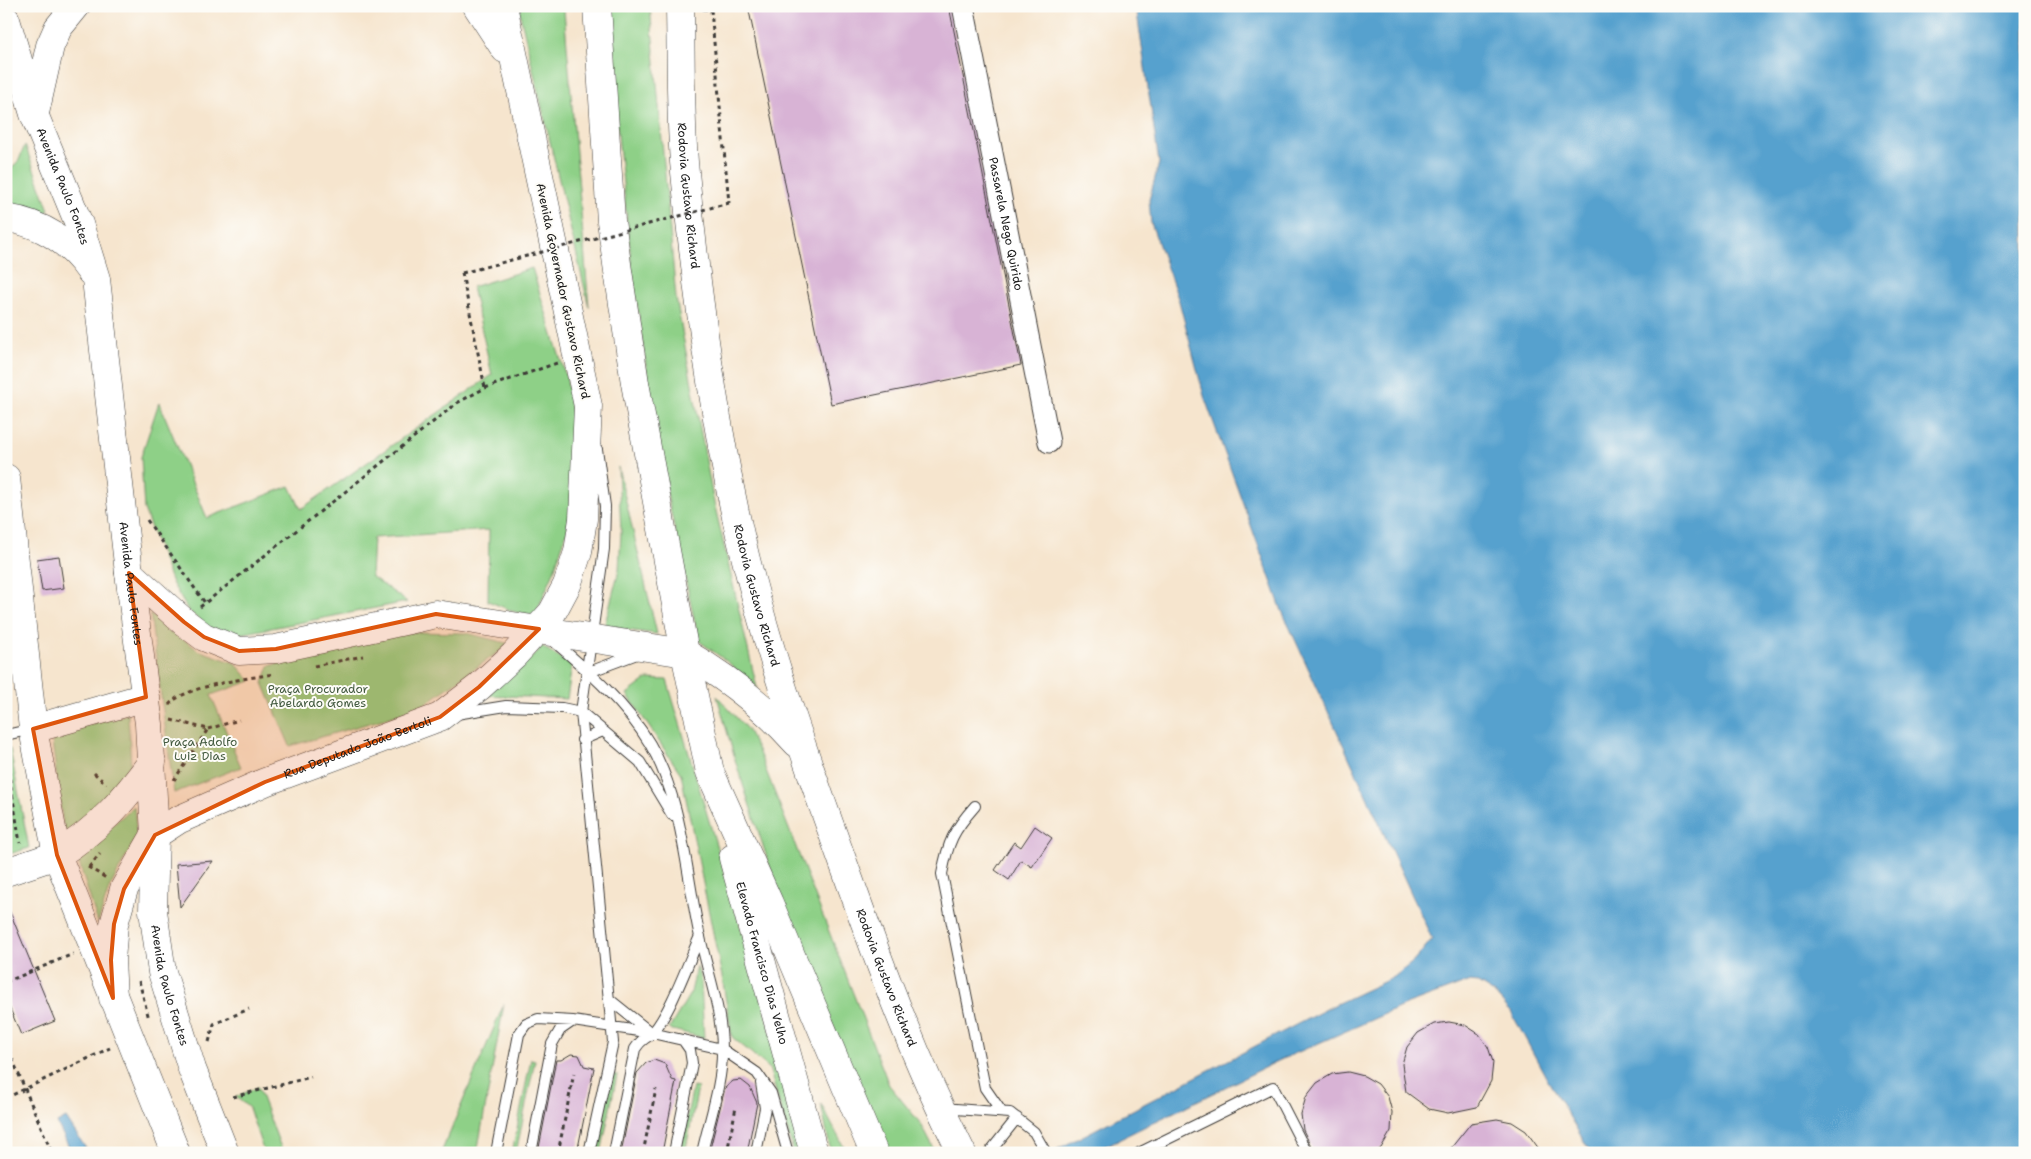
<svg xmlns="http://www.w3.org/2000/svg" width="2031" height="1159" font-family="'Shantell Sans',sans-serif">
<style>
.green{fill:#8ed087;stroke:#557652}
.water{fill:#56a1ce;stroke:#395e75}
.building{fill:#d8b3d5}
.lines{fill:none;stroke-linecap:round;stroke-linejoin:round}
.lane-casing{stroke:#3d3a37;stroke-width:12}
.street-casing{stroke:#3d3a37;stroke-width:23}
.secondary-casing{stroke:#3d3a37;stroke-width:29}
.primary-casing{stroke:#3d3a37;stroke-width:29}
.highway-casing{stroke:#3d3a37;stroke-width:29}
.path{stroke:#3d3a37;stroke-width:3;stroke-dasharray:4 4;stroke-linecap:butt}
.lane{stroke:#fff;stroke-width:10}
.street{stroke:#fff;stroke-width:21}
.secondary{stroke:#fff;stroke-width:28}
.primary{stroke:#fff;stroke-width:28}
.highway{stroke:#fff;stroke-width:28}
.path-bridge{stroke:#3d3a37;stroke-width:3;stroke-dasharray:4 4;stroke-linecap:butt}
.marked{fill:#de560d;fill-opacity:0.2;stroke:#de560d;stroke-width:4;stroke-linejoin:round}
.labels{text-anchor:middle;stroke-width:4;stroke-linejoin:round;paint-order:stroke}
.street-label{font-size:12px;fill:#1c1c1c;stroke:#fdfcf7}
.park-label{font-size:12px;fill:#445b41;stroke:#fdfcf7}
</style>
<rect width="100%" height="100%" fill="#fdfcf7"/>
<filter id="ink" filterUnits="userSpaceOnUse"><feTurbulence type="fractalNoise" baseFrequency=".02" numOctaves="2"/><feDisplacementMap in="SourceGraphic" scale="10" xChannelSelector="R" yChannelSelector="G"/><feConvolveMatrix kernelMatrix="1 2 1 2 8 2 1 2 1" color-interpolation-filters="sRGB"/></filter>
<filter id="wash" filterUnits="userSpaceOnUse"><feTurbulence type="fractalNoise" baseFrequency=".0096" numOctaves="4" result="noise"/><feDisplacementMap in="SourceGraphic" scale="20" xChannelSelector="R" yChannelSelector="G"/><feGaussianBlur stdDeviation="1.12" result="paint"/><feColorMatrix in="noise" values="0 0 0 0 0 0 0 0 0 0 0 0 0 0 0 0 0 1.4 0 .05"/><feComposite in="paint" operator="in"/></filter>
<g filter="url(#wash)">
<rect width="100%" height="100%" fill="#f6e5ce"/>
<path class="green" d="M518 6H561L564 10 589 307Z
M610 6H650L676 298 713 498 757 688 729 663 699 641 660 462 632 270 612 77Z
M25 145 49 210 41 216 6 202V175L19 160Z
M532 268 567 380 576 452 568 528 553 574 535 615 515 612 488 601 489 530 373 538 371 576 407 602 240 634 208 628 188 610 172 583 144 510 141 457 159 402 207 518 290 486 301 509 492 375 472 287Z
M618 467 657 634 604 627 619 570 621 532Z
M150 614 198 650 235 663 251 681 211 695 241 767 174 793Z
M410 632 466 633 510 644 418 709 290 746 263 683 269 666Z
M541 646 572 665 567 699 486 695 537 653Z
M647 679 667 680 767 1015 800 1153H794L769 1068 732 1037 722 977 681 774 627 694Z
M717 696 747 729 758 750 889 1085 921 1124 936 1153H886L782 904 736 763Z
M128 714 131 765 115 790 92 815 64 833 51 734Z
M6 749H10L29 848 6 855Z
M134 806 137 836 109 889 98 923 77 857Z
M697 966 701 982 704 1038 669 1029 691 992Z
M504 1004 477 1153H441L501 1011Z
M531 1059 535 1060 516 1153H512Z
M611 1074 617 1075 601 1153H594Z
M258 1087 283 1153H264L249 1108 236 1097Z
M693 1087 698 1088 685 1153H679Z
M821 1104 847 1153H831Z"/>
<path class="water" d="M1136 6H2025V1153H1591L1547 1079 1511 1012 1494 993 1478 983 1468 982 1403 1006 1278 1061 1091 1153H1050L1336 1004 1394 977 1414 961 1432 939 1282 611 1204 396 1179 301 1151 223 1149 200 1159 163Z
M66 1118 89 1153H72L57 1123Z"/>
<g id="blocks">
<path class="building" d="M748 6H949L1021 365 831 404Z
M59 556 64 588 42 591 37 559Z
M1035 826 1052 838 1032 867 1021 860 1009 880 995 870 1014 842 1021 847Z
M213 861 180 907 176 864Z
M7 905 55 1021 21 1035 6 999Z
M1449 1022 1465 1025 1479 1034 1488 1047 1493 1062 1491 1081 1477 1107 1448 1113 1429 1109 1406 1092 1402 1064 1407 1047 1418 1033 1434 1024Z
M571 1054 579 1055 584 1066 594 1068 577 1153H538L556 1060H561Z
M654 1060 665 1064 672 1080 676 1081 662 1153H621L637 1073 646 1063Z
M1348 1072 1364 1076 1378 1084 1388 1097 1392 1112 1391 1131 1381 1148 1375 1153H1319L1312 1148 1303 1130 1301 1114 1306 1097 1317 1083 1332 1074Z
M741 1080 750 1087 757 1103 747 1153H709L725 1088 733 1081Z
M1497 1119 1512 1122 1526 1131 1542 1153H1447L1471 1123Z"/>
</g>
</g>
<g filter="url(#ink)">
<use href="#blocks" fill-opacity="0" stroke="#3d3a37" stroke-width="1"/>
<g class="lines">
<defs>
<path id="lane" d="M552 640C587 670 626 703 650 744 683 800 686 875 700 937 708 974 722 1011 722 1049 723 1081 709 1121 702 1153
M589 672 637 654
M456 714 506 706 562 708 581 712 640 762 672 815
M6 735 32 729
M582 740 603 731
M975 806C953 831 948 842 942 874L985 1088 1001 1111
M610 1000 650 1032
M942 1108 1010 1113 1034 1132 1046 1153
M496 1153 519 1034 526 1024 538 1019 573 1021 652 1033 722 1049 757 1073 771 1093 788 1153
M531 1153 552 1044 560 1030 573 1021
M589 1153 613 1042 581 712 604 549 605 506 597 449
M614 1153 635 1049C642 1038 643 1041 651 1034 668 1019 690 958 700 936
M674 1153 692 1063 690 1050 683 1040
M756 1153 765 1108 761 1083
M989 1153 1017 1118
M1139 1153 1273 1087 1307 1153"/>
<g id="street">
<path id="s1" d="M963 6 1049 442"/>
</g>
<path id="secondary" d="M6 872 57 855"/>
<g id="primary">
<path d="M477 6 505 49"/>
<path id="s2" d="M6 20 34 114 79 224 96 279 129 573 149 724 155 835 153 911 162 972 192 1069 225 1153"/>
<path d="M35 113 50 46 58 28 76 6"/>
<path d="M6 218C42 223 71 243 91 272"/>
<path d="M6 478 33 729 57 855 176 1153"/>
<path d="M129 573 184 622 204 637 239 651 276 649 436 614 685 653"/>
<path d="M33 729 146 697"/>
<path d="M57 855C100 828 122 802 152 762"/>
<path id="s3" d="M113 998 111 960 114 924 124 889 155 835 178 820 265 782 440 717 479 687 514 655 552 613 567 585 578 552 583 519 588 406 503 6"/>
</g>
<g id="highway">
<path d="M597 6 611 221 618 271 635 383 685 653 710 772 769 903 874 1153"/>
<path id="s4" d="M680 6C681 58 680 110 684 162 695 280 711 400 736 517 762 636 803 751 844 865 879 963 915 1060 962 1153"/>
<path d="M685 653C728 678 764 706 797 743"/>
<path id="s5" d="M733 858 814 1153"/>
</g>
</defs>
<use href="#lane" class="lane-casing"/>
<use href="#street" class="street-casing"/>
<use href="#secondary" class="secondary-casing"/>
<use href="#primary" class="primary-casing"/>
<use href="#highway" class="highway-casing"/>
<path class="path" d="M703 9 711 10 729 203
M462 273 485 388
M147 520 205 603
M200 607 457 403 485 388 557 363
M314 666 363 656
M169 705C183 686 250 678 274 674
M171 720 208 729 174 780
M208 729 239 720
M6 755 20 843
M94 773 106 784
M6 813 15 811
M88 867 106 878
M89 867 100 854
M139 981 149 1019
M6 982 73 954
M209 1042 214 1024 249 1009
M6 1044 52 1153
M233 1097 311 1077
M6 1098 110 1048
M558 1153 574 1073
M643 1153 656 1089
M727 1153 736 1107"/>
<use href="#lane" class="lane"/>
<use href="#street" class="street"/>
<use href="#secondary" class="secondary"/>
<use href="#primary" class="primary"/>
<use href="#highway" class="highway"/>
<path class="path-bridge" d="M462 273 729 203"/>
</g>
</g>
<path class="marked" d="M129 573 184 622 204 637 239 651 276 649 436 614 539 629 479 687 440 717 265 782 155 835 124 889 114 924 111 960 113 998 57 855 33 729 146 697Z"/>
<g class="labels">
<g class="street-label">
<text dy="4" stroke="none"><textPath href="#s2" startOffset="176">Avenida Paulo Fontes</textPath></text>
<text dy="4" stroke="none"><textPath href="#s4" startOffset="190">Rodovia Gustavo Richard</textPath></text>
<text dy="4" stroke="none"><textPath href="#s1" startOffset="222">Passarela Nego Quirido</textPath></text>
<text transform="translate(563 291) rotate(78)" y="4">Avenida Governador Gustavo Richard</text>
<text dy="4" stroke="none"><textPath href="#s2" startOffset="581">Avenida Paulo Fontes</textPath></text>
<text dy="4" stroke="none"><textPath href="#s4" startOffset="596">Rodovia Gustavo Richard</textPath></text>
<text dy="4" stroke="none"><textPath href="#s3" startOffset="394">Rua Deputado João Bertoli</textPath></text>
<text dy="4" stroke="none"><textPath href="#s5" startOffset="109">Elevado Francisco Dias Velho</textPath></text>
<text dy="4" stroke="none"><textPath href="#s4" startOffset="1000">Rodovia Gustavo Richard</textPath></text>
<text dy="4" stroke="none"><textPath href="#s2" startOffset="986">Avenida Paulo Fontes</textPath></text>
</g>
<g class="park-label">
<text x="318" y="693">Praça Procurador<tspan x="318" dy="14">Abelardo Gomes</tspan></text>
<text x="200" y="746">Praça Adolfo<tspan x="200" dy="14">Luiz Dias</tspan></text>
</g>
</g>
<rect width="2031" height="1159" fill="none" stroke="#fdfcf7" stroke-width="25"/>
</svg>
